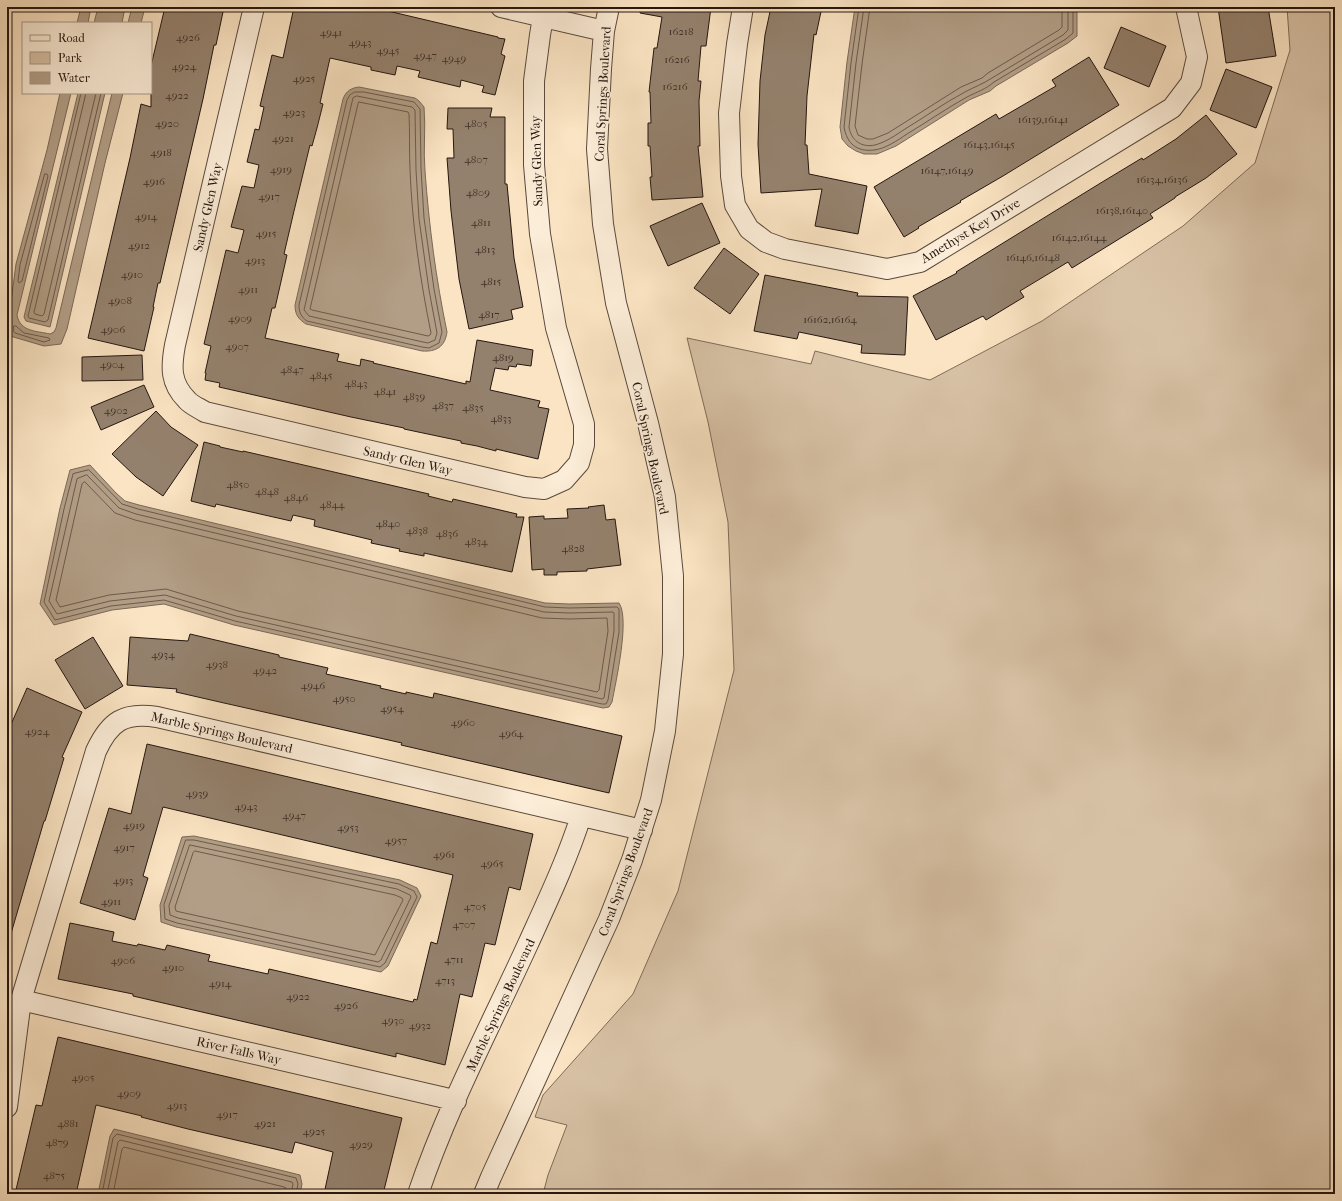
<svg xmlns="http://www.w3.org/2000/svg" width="1342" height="1201" font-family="'IM FELL French Canon',serif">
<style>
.green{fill:#d7c1a5;stroke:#7e6c5a}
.water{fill:#b29e86;stroke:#7a6857}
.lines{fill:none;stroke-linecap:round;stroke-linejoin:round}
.shore{stroke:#6c5a4b;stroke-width:1}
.building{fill:#94816d;stroke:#251610}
.minor-casing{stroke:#5a4a3d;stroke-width:22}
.path{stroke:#251610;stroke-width:2.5;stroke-dasharray:3 2;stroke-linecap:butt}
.minor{stroke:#fcedd8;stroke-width:20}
.labels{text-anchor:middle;stroke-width:3;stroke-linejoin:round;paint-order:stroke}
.number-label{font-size:11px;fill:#413127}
.street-label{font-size:13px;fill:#251610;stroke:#fcedd8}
</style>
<rect width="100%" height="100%" fill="#fbe4c3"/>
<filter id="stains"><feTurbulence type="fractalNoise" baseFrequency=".005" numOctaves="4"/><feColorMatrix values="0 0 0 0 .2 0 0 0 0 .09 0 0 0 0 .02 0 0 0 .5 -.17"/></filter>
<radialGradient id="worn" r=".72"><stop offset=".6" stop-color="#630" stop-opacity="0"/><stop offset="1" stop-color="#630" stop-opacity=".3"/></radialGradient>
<path class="green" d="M1287 7H1335V1194H543L548 1175 567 1125 535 1117 543 1095 633 994 678 891 734 670 728 522 708 422 687 338 811 364 815 351 930 380 1042 321 1183 226 1255 163 1290 50Z"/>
<path class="water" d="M81 7H91L88 23H77Z
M98 7H125L122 23H94Z
M132 7H145L141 23H128Z
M855 7H1077V36L1068 43 996 86 990 91 969 100 896 146 877 154H864L856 151 848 146 842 139 840 127 847 62Z
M359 87 415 98 419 101 424 107C426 128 423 150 425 171 429 226 436 279 447 332 445 347 436 352 422 351L306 324C298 319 295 314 295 305L343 99C346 91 351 88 359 87Z
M60 93H71L17 315C20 332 37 331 50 334L54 332 56 328 112 93H123L105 163 67 329 61 344 44 346 10 336 9 316 16 264 47 150Z
M78 93H105L50 327 26 321 24 317Z
M90 465 116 493 125 501 139 505 545 603 569 604 619 603C630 619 616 681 612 702L609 707 603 708 234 625 164 604 112 610 54 625 40 604 60 508 70 470Z
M194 836 400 880 417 888 421 896 388 966 381 972 176 927 161 922 160 905 182 837Z
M114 1129 300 1175 302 1184 300 1194H98L110 1136Z"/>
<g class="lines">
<path class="shore" d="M859 7 851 63 844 127C847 144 857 152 874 150 885 149 898 140 907 134 927 122 947 108 967 97 977 92 986 89 994 82L1066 39 1073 33V7
M864 7 856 63 849 127C851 140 861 148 875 145 886 142 896 135 905 129 925 117 944 103 965 92 974 87 983 84 992 78L1063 35 1068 30V7
M870 7 862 64 855 126 858 135 867 139H873L888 133 961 87 982 78 988 73 1059 30 1062 27V7
M355 92H364L414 102 420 109 421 169 424 218 434 289 442 332 439 343 429 348 422 347 307 321C301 317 299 312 299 305L347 100 350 95Z
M81 93 28 316 29 318 45 322 48 320 101 93
M86 93 34 312 35 314 42 316 44 314 96 93
M357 96 412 107 415 110 416 170 419 219 429 290 437 333 435 340 428 343 423 342 309 316 304 310 352 102 353 98Z
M359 102 408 112 409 114C410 132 409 150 410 169 412 224 420 279 431 333L430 335 428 336 312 310 310 309 358 104Z
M45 174H47L48 176 22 281 19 283 18 281 20 265Z
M14 326H16L24 333 49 338 50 340 44 342 15 333 14 332Z
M89 470 122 504 138 509 545 607 569 608 617 607 619 609V632L608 700 606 704H602L235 621 164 600 111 606 55 620 44 602 64 509 73 474Z
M87 475 119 508 136 514 544 612 569 613 613 612 614 613V631L604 698 602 699 236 616 165 595 110 601 57 614 49 601 77 479Z
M85 482 115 513 135 520 542 618 569 619 607 618 608 631 599 690 597 692 238 611 166 589 109 595 60 607 56 600 82 484Z
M186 840H194L399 884 414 891 417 897 385 963 380 967 177 923 165 919 164 905Z
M190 845 397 889 410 895 411 897 381 960 378 962 178 918 170 915 169 906Z
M195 851 395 895 402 898 403 900 375 955 180 912 176 911 175 907 193 853Z
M102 1194 113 1138 117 1134 296 1178 298 1184 296 1194
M107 1194 118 1142 120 1140 292 1182 293 1184 291 1194
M113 1194 122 1149 124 1147 284 1187 286 1188 285 1194"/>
</g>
<path class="building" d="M165 7H222L221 11 223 12 216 45H214L203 99 160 283H158L153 307H154L144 351 88 338 130 158 141 104 151 107V66Z
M294 7H371L498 37V38L505 39 501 54 505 56 495 95 482 92 484 86 461 80 460 87 418 77 420 71 397 66 395 75 371 70V67L330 58 320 103 323 104 317 128 312 146 310 145 294 211 284 254 287 255 275 308H272L265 338 339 354 337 361 360 366 361 359 374 362 373 363 466 384V381L470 382 477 340 533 350 531 366 517 364 516 367 509 366 508 370 495 368 490 390 540 401 538 407 549 409 538 459 496 449V451L477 446 461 443V441L404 429V428L351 417 219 387 220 383 205 380 206 373H205L211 346 204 344 226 250 238 253 244 230 231 227 235 212 242 186 254 188 259 165 247 162 255 129 259 130 264 107 260 106 272 55 283 58Z
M641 7H711L706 46H701L698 81H701L699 101 700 146H698L703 197 652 200 650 177H652L650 146H648V123H651L650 92H649L654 48H657L662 17 640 13Z
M771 7 784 10 785 7H822L816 35 814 34 807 96 805 145H807L809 174 867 186 858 234 815 226 822 189 761 193 758 144 760 81 765 35Z
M1218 7H1268L1276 56 1226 63Z
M1121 27 1166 46 1149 87 1104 68Z
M1089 57 1119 105 1003 176 960 201 961 202 918 227 919 228 904 237 874 187 996 114 999 119 1056 86 1052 80Z
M1226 69 1272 87 1256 128 1210 110Z
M448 108H492L490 117H505V184H507L514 258 523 307 511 310 513 319 469 329 459 279 451 211 447 158H454L453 129H447Z
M1206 115 1237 154 1206 178 1175 197V198L1150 214 1153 218 1072 268 1068 262 1020 291 1024 297 986 320 983 316 936 340 913 296 957 273 956 272 1099 184 1142 158 1143 160 1176 139Z
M702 203 720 243 668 266 650 226Z
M724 248 759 274 730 314 694 288Z
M765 275 858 293 857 296 908 297 905 355 861 353 862 345 799 332 797 339 754 331Z
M142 355 143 380 82 381V357Z
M144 385 154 407 101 430 91 407Z
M156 411 171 427 198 445 163 496 136 477 112 454Z
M204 442 220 446V447L243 452V451L429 494 428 496 452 502 453 499 517 514 516 517H524L512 572 442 557 424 553V556L399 551 400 549 371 543 372 540 314 526 315 520 293 515 291 521 216 504 215 507 191 501Z
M604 505 606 520 615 519 621 565 587 569V571L557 572V575H544V569L532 570 529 517 544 516V519L568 518 567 509 589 508 588 507Z
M190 634 279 655V657L328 668 326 674 381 686 380 688 406 694V692L433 698 434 693 622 736 609 793 401 745 402 743 224 703 176 692 177 689 127 685 130 637 188 641Z
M93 637 123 686 85 709 55 660Z
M27 688 82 712 62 757 64 758 45 821H44L10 937 7 936V742L11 730 9 729Z
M147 744 533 834 520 890 509 887 495 945 485 943 472 997 460 994 445 1065 396 1053V1057L133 996V994L58 979 70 923 114 932 112 941 137 946 138 944 165 950 167 945 210 955 208 961 268 974 269 969 413 1002 414 999 417 1000 431 942 437 944 453 875 163 807 143 876 148 878 135 920 80 903 109 808 131 814Z
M58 1037 402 1118 383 1194H324L333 1152 295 1142 292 1153 188 1129 141 1117 142 1116 96 1105 76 1194H15L36 1105 42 1106Z"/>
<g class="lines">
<defs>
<path id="minor" d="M254 7 175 345C171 367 170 383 187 400 191 405 199 408 205 412L525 487 544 489 564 480 579 463 584 445V424L556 328 540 234 534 165V81L540 35 543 17
M501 7 604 31
M743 7 737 44 729 113 731 176 735 205 749 229 766 242 785 249 887 269 920 262 1172 108 1191 83 1197 57 1186 7
M21 1000 441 1097 456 1101
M7 1107 21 1000 30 970 96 751C110 721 124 712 157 717L642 830
M418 1194C447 1108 490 1027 528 944 547 902 567 860 581 816
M484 1194 491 1177 609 919 632 860 651 800 665 731 673 654V576L665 497 648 423 616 303 603 224 597 149 601 69 604 31 609 7"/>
</defs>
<use href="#minor" class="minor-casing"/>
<path class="path" d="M7 8V7"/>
<use href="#minor" class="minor"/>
</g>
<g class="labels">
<g class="number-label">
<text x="681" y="35">16218</text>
<text x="331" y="36">4941</text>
<text x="188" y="41">4926</text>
<text x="360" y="46">4943</text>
<text x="388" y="54">4945</text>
<text x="425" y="59">4947</text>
<text x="454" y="62">4949</text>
<text x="677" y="63">16216</text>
<text x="184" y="70">4924</text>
<text x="304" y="82">4925</text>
<text x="675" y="90">16216</text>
<text x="177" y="99">4922</text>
<text x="294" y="116">4923</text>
<text x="1043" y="123">16139,16141</text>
<text x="167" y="127">4920</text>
<text x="476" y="127">4805</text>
<text x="283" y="142">4921</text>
<text x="989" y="148">16143,16145</text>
<text x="161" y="156">4918</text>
<text x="476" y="163">4807</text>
<text x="281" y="173">4919</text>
<text x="947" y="174">16147,16149</text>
<text x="1162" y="183">16134,16136</text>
<text x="154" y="185">4916</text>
<text x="478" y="196">4809</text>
<text x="269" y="200">4917</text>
<text x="1122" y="214">16138,16140</text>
<text x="146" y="220">4914</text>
<text x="481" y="226">4811</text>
<text x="266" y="237">4915</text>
<text x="1079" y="241">16142,16144</text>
<text x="139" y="249">4912</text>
<text x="485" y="253">4813</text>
<text x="1033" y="261">16146,16148</text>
<text x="255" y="264">4913</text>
<text x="132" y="278">4910</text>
<text x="491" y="285">4815</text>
<text x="248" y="293">4911</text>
<text x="120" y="304">4908</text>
<text x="489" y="318">4817</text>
<text x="240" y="322">4909</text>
<text x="830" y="323">16162,16164</text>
<text x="113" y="333">4906</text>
<text x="237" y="350">4907</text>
<text x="503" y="361">4819</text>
<text x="112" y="368">4904</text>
<text x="292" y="373">4847</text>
<text x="321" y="379">4845</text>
<text x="356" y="387">4843</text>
<text x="385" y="395">4841</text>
<text x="414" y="400">4839</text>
<text x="443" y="409">4837</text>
<text x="473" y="411">4835</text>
<text x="116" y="414">4902</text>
<text x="501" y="422">4833</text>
<text x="238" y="488">4850</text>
<text x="267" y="495">4848</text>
<text x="296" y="501">4846</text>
<text x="332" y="508">4844</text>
<text x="388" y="527">4840</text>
<text x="417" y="534">4838</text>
<text x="447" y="537">4836</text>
<text x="476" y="545">4834</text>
<text x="573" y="552">4828</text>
<text x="163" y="658">4934</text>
<text x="217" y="668">4938</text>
<text x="265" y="674">4942</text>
<text x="313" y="689">4946</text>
<text x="344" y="702">4950</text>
<text x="392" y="712">4954</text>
<text x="463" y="726">4960</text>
<text x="37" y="735">4924</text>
<text x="511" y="737">4964</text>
<text x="197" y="797">4939</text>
<text x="246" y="810">4943</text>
<text x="294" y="819">4947</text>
<text x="134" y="829">4919</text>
<text x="348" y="831">4953</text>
<text x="396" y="844">4957</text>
<text x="124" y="851">4917</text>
<text x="444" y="858">4961</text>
<text x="492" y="867">4965</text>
<text x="123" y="884">4913</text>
<text x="111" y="905">4911</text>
<text x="475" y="910">4705</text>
<text x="464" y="928">4707</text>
<text x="454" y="963">4711</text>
<text x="123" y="964">4906</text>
<text x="173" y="971">4910</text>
<text x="445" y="984">4713</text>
<text x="220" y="987">4914</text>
<text x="298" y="1000">4922</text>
<text x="346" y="1009">4926</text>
<text x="393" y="1024">4930</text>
<text x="420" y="1029">4932</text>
<text x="83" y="1081">4905</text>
<text x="129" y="1097">4909</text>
<text x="177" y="1109">4913</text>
<text x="227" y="1118">4917</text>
<text x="68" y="1127">4881</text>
<text x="265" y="1127">4921</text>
<text x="314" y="1135">4925</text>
<text x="57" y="1146">4879</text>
<text x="361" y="1148">4929</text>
<text x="54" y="1179">4875</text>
</g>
<g class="street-label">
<text transform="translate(602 94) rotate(-87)" y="5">Coral Springs Boulevard</text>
<text transform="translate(536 161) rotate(-92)" y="5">Sandy Glen Way</text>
<text transform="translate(207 207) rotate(-77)" y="5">Sandy Glen Way</text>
<text transform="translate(970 230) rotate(-31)" y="5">Amethyst Key Drive</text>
<text transform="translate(651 448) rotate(78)" y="5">Coral Springs Boulevard</text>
<text transform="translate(408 460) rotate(13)" y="5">Sandy Glen Way</text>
<text transform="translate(222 732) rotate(13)" y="5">Marble Springs Boulevard</text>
<text transform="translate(625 872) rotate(-70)" y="5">Coral Springs Boulevard</text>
<text transform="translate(500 1005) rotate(-65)" y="5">Marble Springs Boulevard</text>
<text transform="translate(239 1050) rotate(13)" y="5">River Falls Way</text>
</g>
</g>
<rect width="1342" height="1201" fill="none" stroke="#fbe4c3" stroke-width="24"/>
<rect x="8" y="8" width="1326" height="1185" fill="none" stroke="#251610" stroke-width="2"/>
<rect x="12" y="12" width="1318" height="1177" fill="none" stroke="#251610"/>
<rect x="22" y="22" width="130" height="72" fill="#fcedd8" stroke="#a69788"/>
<rect x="30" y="35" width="20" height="6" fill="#fcedd8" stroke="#a69788"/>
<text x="58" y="42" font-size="12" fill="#251610">Road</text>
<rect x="30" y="52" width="20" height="12" fill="#d7c1a5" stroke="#a69788"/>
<text x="58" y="62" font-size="12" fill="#251610">Park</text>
<rect x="30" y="72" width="20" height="12" fill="#b29e86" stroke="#a69788"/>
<text x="58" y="82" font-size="12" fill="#251610">Water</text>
<rect width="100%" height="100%" filter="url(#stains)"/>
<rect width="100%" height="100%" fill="url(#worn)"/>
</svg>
